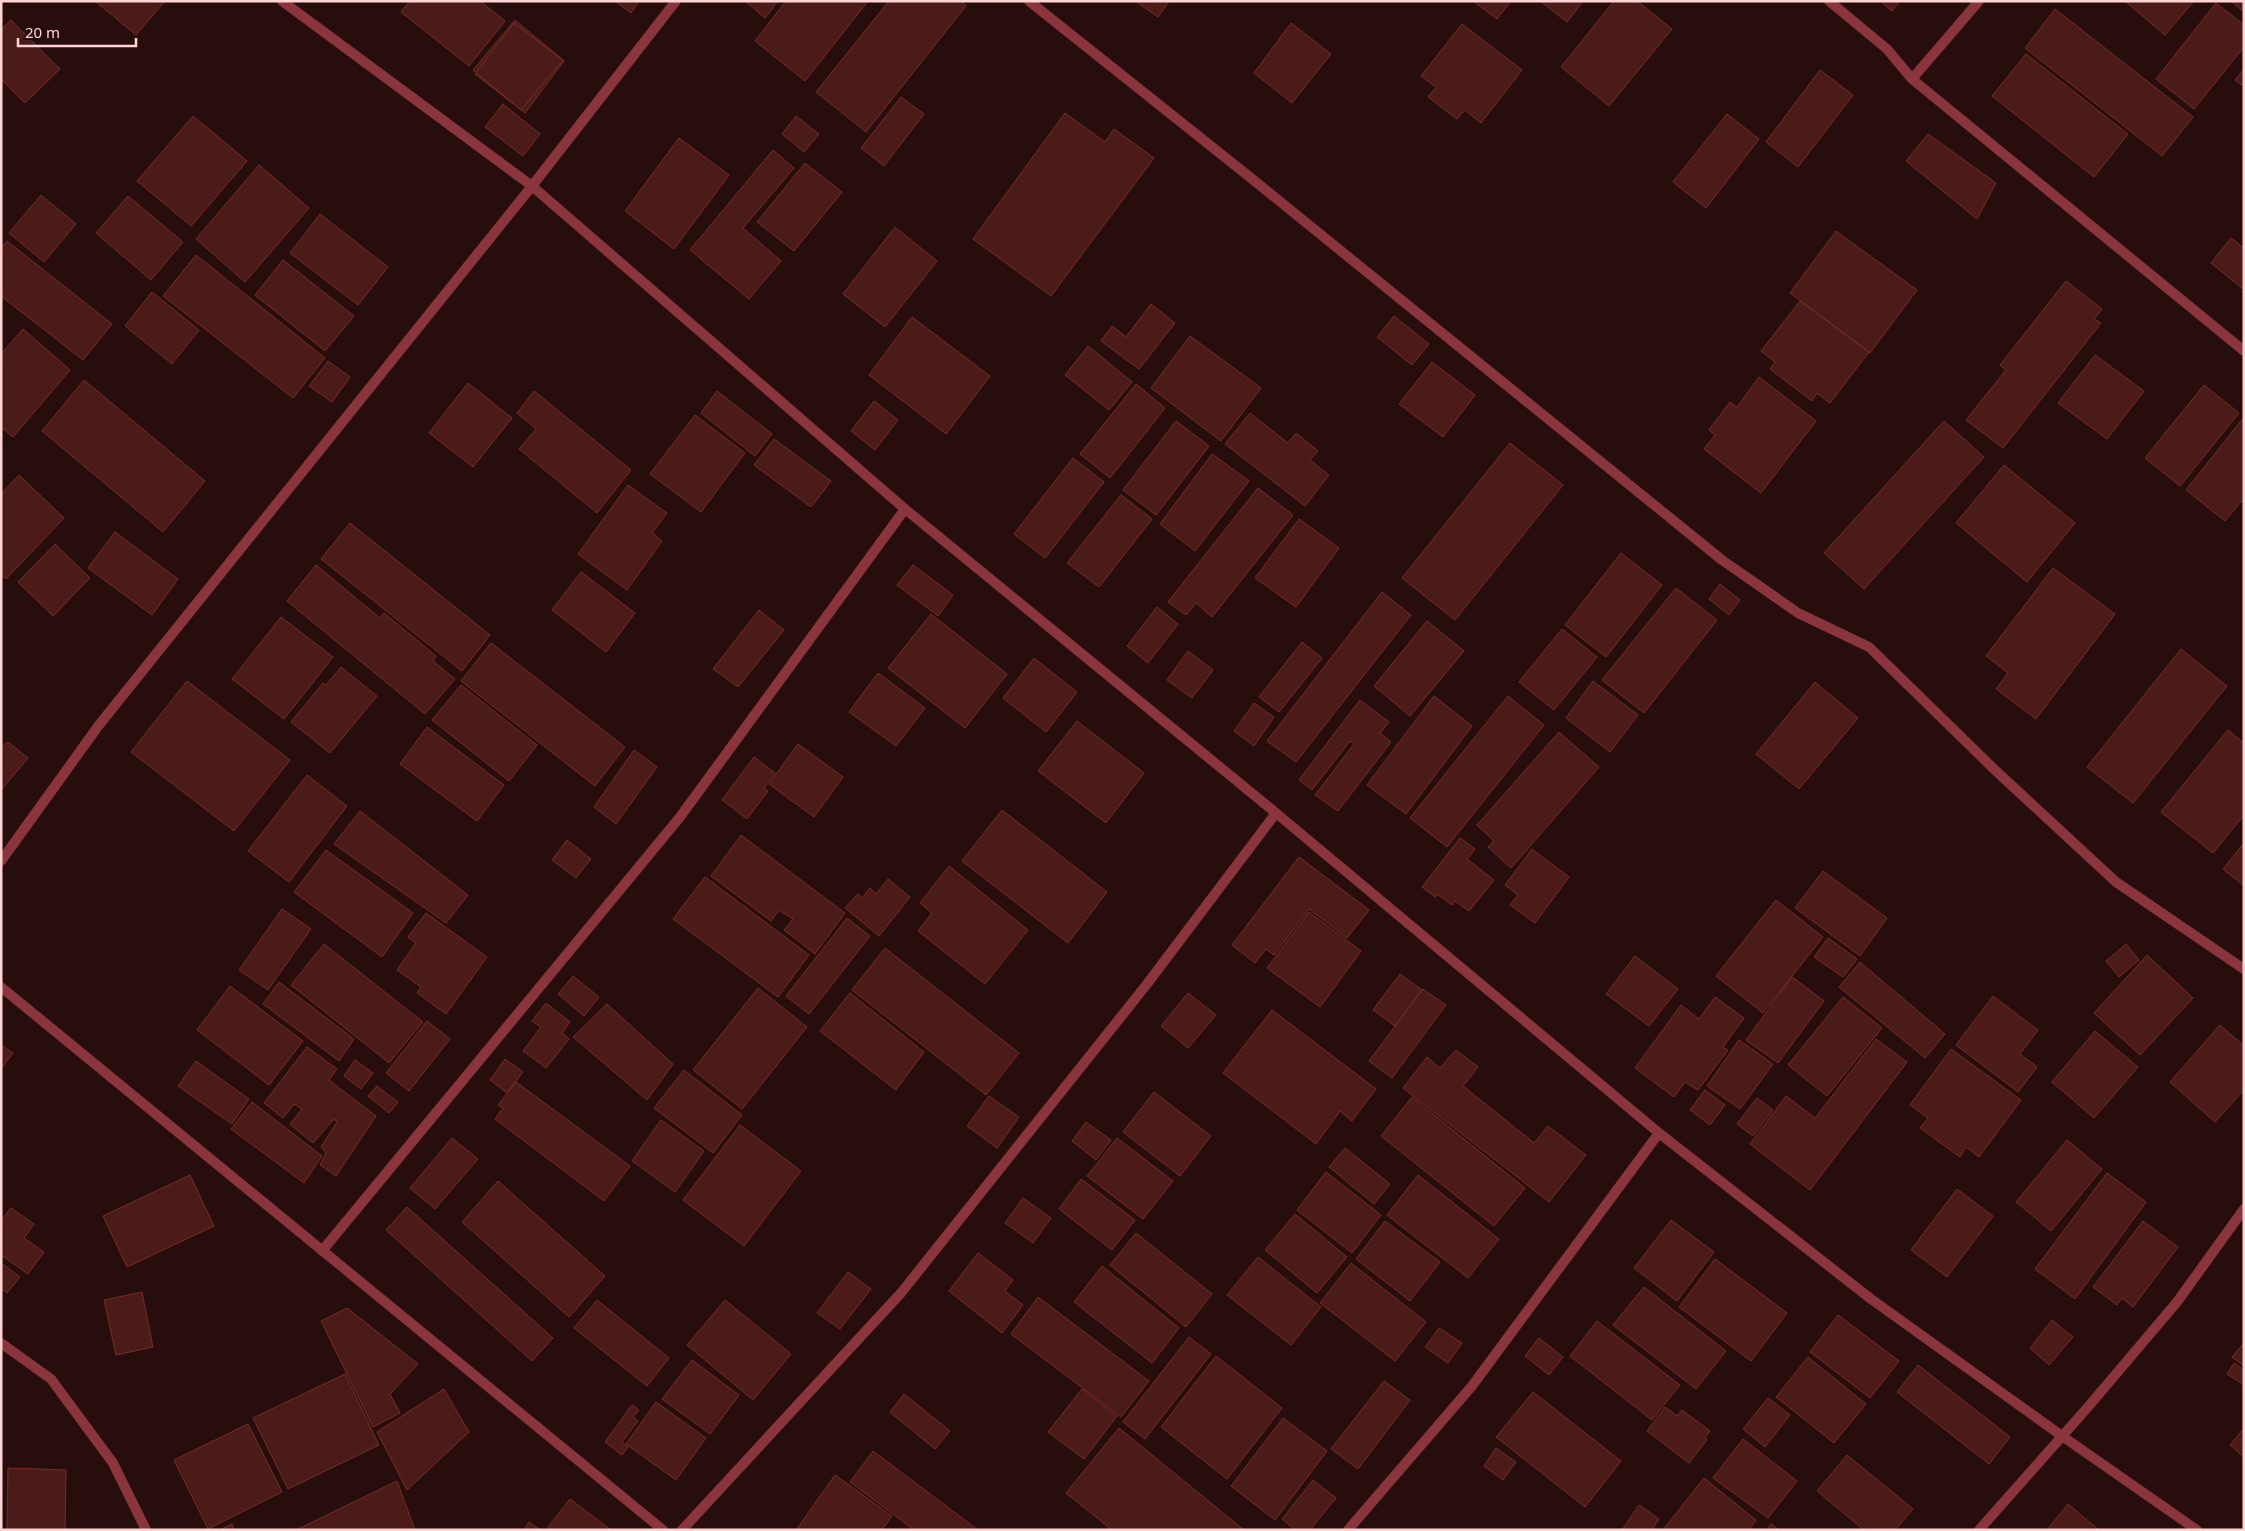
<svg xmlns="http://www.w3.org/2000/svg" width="2245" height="1531" font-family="'Noto Sans',sans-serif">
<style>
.building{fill:#4a1b18;stroke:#782c28}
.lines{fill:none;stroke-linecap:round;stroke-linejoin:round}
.street{stroke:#8a343d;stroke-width:10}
</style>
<rect width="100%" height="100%" fill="#270e0d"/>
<path class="building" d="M95 1H165L136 35Z
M410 1H480L505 21 469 66 401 12Z
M615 1H639L631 13Z
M745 1H778L765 18Z
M786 1H868L805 81 755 41Z
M889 1H961L966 6 866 132 816 92Z
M1135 1H1169L1158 17Z
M1473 1H1511L1497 19Z
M1540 1H1583L1567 22Z
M1614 1H1637L1672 29 1609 106 1561 67Z
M1880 1H1900L1892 11Z
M2125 1H2194L2165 35Z
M2231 1H2244V12Z
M2216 3 2244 25V47L2194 109 2156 79Z
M2055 9 2193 117 2162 156 2025 48Z
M11 20 60 69 25 103 1 79V30Z
M515 20 563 60 521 110 473 70Z
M514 23 564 61 525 113 475 74Z
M1291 23 1331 54 1292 103 1254 73Z
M1462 24 1522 70 1481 123 1465 110 1457 119 1428 97 1436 87 1421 76Z
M2026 54 2128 134 2094 177 1992 96Z
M2244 69V87L2235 80Z
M1820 70 1853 95 1798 167 1766 142Z
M901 97 924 114 884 166 861 148Z
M503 104 540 134 523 156 485 127Z
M1065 113 1105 142 1114 129 1154 158 1051 296 973 239Z
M1727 114 1759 139 1706 208 1673 182Z
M193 116 247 161 191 226 137 181Z
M796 116 819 134 804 152 782 134Z
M1928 134 1996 183 1977 219 1906 161Z
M679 138 729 175 674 249 625 211Z
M773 150 794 168 743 228 781 261 749 299 690 250Z
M805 163 842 192 794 251 757 222Z
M259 165 309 208 245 282 196 239Z
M41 195 76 224 44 262 9 233Z
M128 196 183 242 151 280 96 233Z
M320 214 388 267 358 305 290 253Z
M895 227 937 261 885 327 843 294Z
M1836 231 1917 290 1870 353 1790 293Z
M2231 238 2244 248V290L2211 263Z
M7 241 112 324 83 360 1 296V248Z
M196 255 325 358 293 398 163 296Z
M283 260 354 316 325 351 255 295Z
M2066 281 2102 309 2094 319 2101 323 2003 448 1966 420 2006 370 2000 365Z
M152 292 199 330 172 364 125 326Z
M1800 301 1869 352 1830 403 1817 393 1812 401 1770 369 1775 362 1761 351Z
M1151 304 1175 323 1139 369 1101 341 1112 326 1126 337Z
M1394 316 1429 344 1412 365 1377 337Z
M912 317 990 376 946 434 869 375Z
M23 329 70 370 13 437 1 427V354Z
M1190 336 1261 388 1221 441 1151 388Z
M1088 346 1132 382 1109 410 1065 375Z
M2095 355 2144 391 2107 439 2058 403Z
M328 361 350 377 332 402 309 386Z
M1432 362 1475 395 1443 437 1399 404Z
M1759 377 1816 421 1761 493 1704 449 1715 435 1709 430 1730 402 1737 407Z
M84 380 205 481 163 532 42 431Z
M468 383 512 418 473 467 429 433Z
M1136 384 1165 408 1110 478 1080 454Z
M2204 385 2239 413 2180 486 2145 458Z
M534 391 631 470 597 513 519 449 536 429 517 413Z
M717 391 772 434 755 456 701 413Z
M874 401 898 420 875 450 851 431Z
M1250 413 1288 443 1296 433 1318 451 1310 460 1329 475 1305 506 1225 444Z
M695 415 745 453 701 512 650 474Z
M2244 417V498L2225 521 2186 490Z
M1176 421 1209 446 1156 515 1123 490Z
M1944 421 1984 457 1864 589 1824 553Z
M774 439 831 481 811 507 754 465Z
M1510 443 1563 485 1455 620 1402 578Z
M1212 454 1249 481 1195 551 1160 524Z
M1073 458 1104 482 1045 558 1014 534Z
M2004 465 2075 523 2027 582 1956 523Z
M19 475 64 518 6 579 1 574V494Z
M628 485 667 513 652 533 662 541 627 590 578 554Z
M1258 488 1293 515 1212 617 1196 603 1186 615 1168 602Z
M1121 495 1152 519 1099 587 1067 563Z
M1299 519 1339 548 1296 607 1255 578Z
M350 523 490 635 462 671 321 559Z
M115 532 178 579 152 615 88 568Z
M55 544 90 578 53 616 18 582Z
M1621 553 1662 585 1606 657 1565 625Z
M316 565 380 618 384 613 436 656 433 661 455 679 425 714 287 601Z
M913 565 953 595 938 616 897 585Z
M2053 568 2115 614 2036 719 1996 689 2008 673 1986 656Z
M581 572 635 613 606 652 552 610Z
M1720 584 1740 600 1729 615 1709 599Z
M1676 588 1717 620 1644 713 1602 680Z
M1382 592 1411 615 1296 762 1267 741Z
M1157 607 1178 624 1148 663 1127 646Z
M759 610 784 630 738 687 713 669Z
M931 614 1007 674 965 728 888 668Z
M281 617 333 657 284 719 232 679Z
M1427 621 1464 651 1410 716 1374 686Z
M1562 629 1597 657 1554 710 1519 682Z
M1302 642 1322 658 1279 712 1259 697Z
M491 643 625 747 595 786 461 681Z
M2181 649 2227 686 2133 803 2087 767Z
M1188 651 1213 670 1192 698 1167 680Z
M1034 658 1077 692 1046 732 1003 698Z
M341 667 377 696 330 753 291 722 323 683 326 685Z
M878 673 925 708 896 746 849 712Z
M187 681 290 760 234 831 131 752Z
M1593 681 1638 715 1610 752 1566 718Z
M1815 682 1858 718 1799 789 1756 754Z
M461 685 537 745 509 781 432 720Z
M1434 696 1472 726 1406 814 1367 785Z
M1508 696 1544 725 1447 847 1410 818Z
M1360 700 1389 722 1380 733 1391 742 1338 811 1315 795 1354 744 1350 741 1312 790 1299 780Z
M1254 703 1274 717 1254 746 1234 731Z
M1077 721 1144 773 1106 823 1038 771Z
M427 727 504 785 477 821 400 764Z
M2228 730 2244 743V815L2213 853 2161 812Z
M1559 732 1599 767 1511 868 1488 847 1494 841 1477 825Z
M8 742 28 758 1 790V747Z
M798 744 843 777 814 817 769 784Z
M634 750 657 767 616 824 594 807Z
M754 757 775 773 764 788 768 791 747 819 722 800Z
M307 775 347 806 289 882 248 851Z
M1002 810 1107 892 1068 943 962 861Z
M360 811 468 895 446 923 334 844Z
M741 835 845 913 815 954 784 930 793 919 779 910 771 921 711 876Z
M1460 838 1475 849 1467 859 1494 880 1469 911 1455 901 1452 905 1437 894 1435 897 1422 887Z
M567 840 591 859 576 878 552 860Z
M2244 843V886L2223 869Z
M1532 849 1569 877 1535 923 1510 905 1518 895 1505 885Z
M326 850 413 913 382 957 294 892Z
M1299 857 1369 910 1347 938 1309 909 1274 955 1266 949 1255 963 1232 945Z
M949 866 1028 930 985 984 918 931 932 913 920 903Z
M1823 871 1887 918 1860 956 1795 908Z
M705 877 809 955 778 997 673 919Z
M888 879 910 897 879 936 845 908 858 894 862 898 870 888 876 894Z
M1776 900 1823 937 1763 1013 1716 976Z
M282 909 311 929 268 990 239 970Z
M1309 912 1361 951 1320 1007 1267 968Z
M426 913 487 957 446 1014 417 993 421 987 397 970 416 943 408 937Z
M847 918 870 936 809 1014 786 996Z
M1828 938 1857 959 1843 977 1814 957Z
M324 944 423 1022 389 1063 291 985Z
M2126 944 2139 960 2119 977 2106 961Z
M885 948 1019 1053 986 1095 852 990Z
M2147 955 2193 998 2140 1055 2094 1013Z
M1635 956 1678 989 1649 1026 1606 994Z
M1860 962 1945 1034 1925 1058 1839 987Z
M1400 974 1422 990 1395 1026 1373 1010Z
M573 976 599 997 584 1016 558 994Z
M1792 977 1824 1001 1778 1063 1746 1040Z
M279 982 354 1039 339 1061 263 1004Z
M230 986 303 1041 269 1085 197 1030Z
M758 988 807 1027 742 1109 693 1070Z
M1423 989 1446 1005 1392 1078 1369 1061Z
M850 993 924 1052 896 1090 820 1031Z
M1188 993 1216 1015 1188 1048 1161 1026Z
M1993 996 2038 1030 2020 1054 2037 1067 2018 1092 1956 1045Z
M1715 997 1744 1018 1723 1047 1728 1050 1698 1090 1685 1082 1674 1097 1635 1068 1681 1005 1699 1019Z
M1843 997 1882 1028 1827 1096 1788 1065Z
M546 1003 570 1022 562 1033 569 1039 546 1068 523 1051 541 1027 532 1021Z
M607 1004 673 1064 647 1100 573 1037Z
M1272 1010 1376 1089 1352 1121 1340 1111 1316 1144 1223 1073Z
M427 1021 450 1039 409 1091 386 1073Z
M2220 1025 2244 1046V1090L2215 1122 2170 1082Z
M2095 1031 2138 1067 2094 1118 2052 1082Z
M1876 1039 1907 1062 1810 1190 1750 1144 1786 1096 1815 1118Z
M1739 1040 1773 1064 1740 1109 1707 1086Z
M1 1045 13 1053 1 1069Z
M307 1047 337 1069 329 1080 376 1116 336 1176 320 1165 326 1153 321 1147 337 1122 334 1119 313 1143 290 1124 302 1109 294 1104 283 1118 264 1103Z
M1951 1049 2021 1100 1979 1157 1966 1147 1960 1157 1920 1128 1928 1118 1910 1105Z
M1456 1050 1478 1067 1463 1086 1534 1143 1548 1126 1586 1155 1549 1202 1403 1088 1427 1057 1440 1068Z
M505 1059 523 1072 507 1093 490 1080Z
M355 1060 373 1073 361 1089 344 1076Z
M196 1061 249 1099 232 1124 178 1086Z
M684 1070 742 1115 713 1153 654 1108Z
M516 1082 630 1166 604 1201 495 1119 503 1108 498 1105Z
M377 1086 398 1102 389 1113 368 1096Z
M1705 1090 1725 1105 1710 1125 1690 1110Z
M1154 1092 1211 1136 1180 1176 1123 1132Z
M989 1096 1019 1117 997 1148 967 1126Z
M1412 1097 1525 1188 1494 1226 1381 1136Z
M1757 1098 1773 1110 1753 1136 1737 1124Z
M252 1102 322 1156 304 1183 231 1129Z
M661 1120 704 1151 675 1192 632 1161Z
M1086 1122 1111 1140 1096 1160 1072 1141Z
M740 1125 801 1171 744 1246 683 1200Z
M452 1138 478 1159 435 1209 410 1188Z
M1117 1138 1173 1181 1143 1219 1087 1176Z
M2067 1140 2102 1169 2051 1231 2016 1202Z
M1345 1148 1390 1184 1374 1204 1329 1167Z
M1326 1172 1381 1215 1352 1253 1297 1210Z
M2107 1173 2146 1202 2075 1299 2035 1269Z
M190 1175 214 1226 127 1267 103 1216Z
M1418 1175 1499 1239 1468 1278 1387 1215Z
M1081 1179 1135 1220 1112 1250 1059 1209Z
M498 1181 605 1276 569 1317 462 1222Z
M1957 1189 1993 1216 1947 1277 1911 1250Z
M1023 1198 1051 1218 1033 1243 1005 1223Z
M407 1207 553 1338 532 1361 386 1230Z
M11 1208 34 1224 24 1238 44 1252 28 1274 1 1255V1221Z
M1295 1214 1347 1257 1317 1293 1265 1250Z
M1671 1220 1714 1252 1677 1301 1634 1268Z
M1385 1221 1440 1262 1410 1301 1356 1259Z
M2143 1221 2178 1247 2133 1307 2122 1298 2117 1305 2093 1287Z
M1136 1233 1212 1294 1186 1327 1110 1265Z
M978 1253 1013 1280 1005 1291 1023 1305 1002 1333 949 1291Z
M1258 1257 1321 1307 1291 1345 1227 1295Z
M1715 1259 1787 1313 1751 1361 1679 1307Z
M1 1263 20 1277 7 1293 1 1288Z
M1351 1263 1426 1322 1395 1361 1320 1303Z
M1102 1266 1179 1328 1152 1363 1074 1302Z
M848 1272 871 1289 840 1329 817 1313Z
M1644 1287 1726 1351 1696 1389 1613 1325Z
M142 1292 153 1347 116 1355 104 1300Z
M1038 1297 1149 1381 1121 1417 1011 1334Z
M597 1300 669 1358 647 1386 574 1328Z
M725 1300 791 1354 753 1400 687 1345Z
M347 1308 418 1364 390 1394 400 1413 373 1427 321 1321Z
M1838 1315 1899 1361 1870 1398 1810 1352Z
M2052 1320 2073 1337 2049 1365 2030 1348Z
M1597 1321 1680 1385 1652 1420 1570 1356Z
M1439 1328 1462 1343 1448 1363 1425 1347Z
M1189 1337 1211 1354 1145 1439 1123 1422Z
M1539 1338 1563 1357 1549 1375 1525 1356Z
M2244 1343V1366L2232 1357Z
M1216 1356 1282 1408 1227 1479 1161 1427Z
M1808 1357 1866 1404 1834 1443 1776 1397Z
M692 1360 739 1395 710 1434 662 1399Z
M2234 1363 2244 1370V1385L2227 1374Z
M1918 1365 2010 1437 1989 1464 1897 1392Z
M345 1374 379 1445 288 1489 253 1418Z
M1384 1381 1410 1400 1358 1469 1331 1449Z
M444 1389 469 1432 407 1490 377 1432Z
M1082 1389 1117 1416 1084 1459 1048 1432Z
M1533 1392 1621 1461 1585 1507 1496 1437Z
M904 1394 950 1431 935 1449 890 1412Z
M1768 1398 1790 1415 1765 1447 1743 1429Z
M656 1402 706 1438 676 1480 626 1444Z
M632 1405 639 1410 633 1417 638 1421 622 1442 628 1447 622 1455 605 1442Z
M1665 1407 1677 1416 1682 1410 1710 1431 1705 1438 1707 1440 1689 1463 1647 1431Z
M1283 1418 1327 1451 1275 1520 1231 1486Z
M248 1424 282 1492 208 1529 174 1460Z
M1119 1428 1244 1530H1112L1066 1493Z
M2244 1428V1457L2230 1445Z
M1743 1439 1797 1481 1768 1518 1713 1478Z
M1496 1448 1516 1462 1503 1480 1484 1466Z
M873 1451 978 1530H914L850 1482Z
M1847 1455 1913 1509 1895 1530H1864L1817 1491Z
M8 1468 66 1470 65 1530H7Z
M835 1475 892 1516 882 1530H796Z
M1704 1478 1756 1520 1749 1530H1663Z
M1313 1480 1336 1498 1310 1530H1295L1282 1519Z
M397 1481 415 1530H296Z
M570 1499 611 1530H551L548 1527Z
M2068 1504 2099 1530H2047Z
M1639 1505 1659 1519 1652 1530H1622Z
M529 1522 540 1530H524Z
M232 1524 234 1530H220Z
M1771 1524 1779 1530H1767Z"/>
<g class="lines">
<path class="street" d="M282 1 532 186 905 509 1276 813 1659 1133 1871 1299 2062 1436 2197 1530
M1029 1 1251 178 1722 560 1798 613 1869 647 1995 770 2116 882 2244 969
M1829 1 1887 49 1912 79 2244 351
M1912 79 1979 1
M1 861 99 725 532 186 676 1
M1 987 663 1530
M322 1251 680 817 905 509
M1 1343 51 1379 113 1463 146 1530
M682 1530 901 1293 1147 984 1276 813
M1348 1530 1472 1386 1659 1133
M1979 1530 2088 1407 2177 1302 2244 1209"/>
</g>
<rect width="2245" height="1531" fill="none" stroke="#ffd4d5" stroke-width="5"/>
<path d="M18 38v8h118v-8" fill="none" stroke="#ffd4d5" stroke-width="2.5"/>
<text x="25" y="38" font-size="15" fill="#ffd4d5" stroke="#270e0d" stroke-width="4" paint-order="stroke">20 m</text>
</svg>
